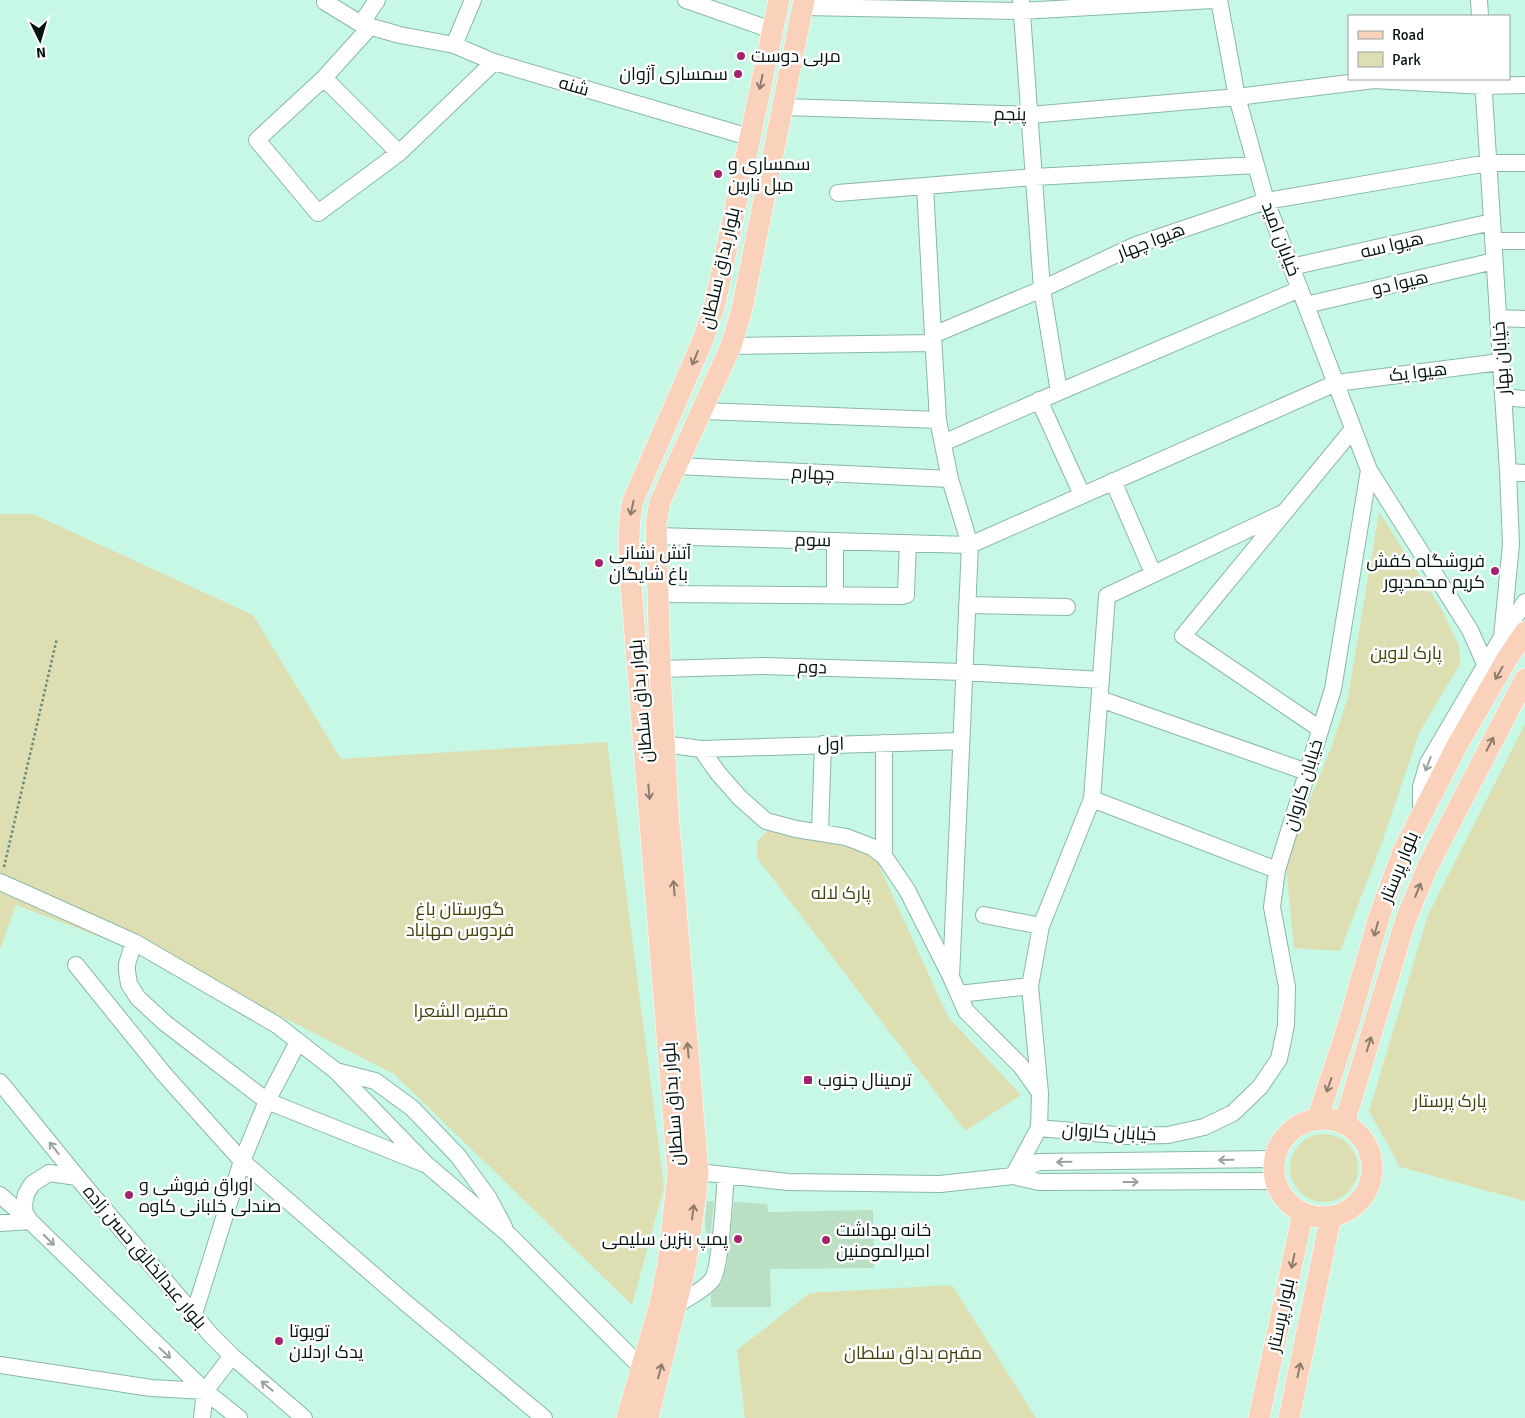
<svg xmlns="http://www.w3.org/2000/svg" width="1525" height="1418" font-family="Signika,Cairo,sans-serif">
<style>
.green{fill:#dddfb3}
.building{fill:#bbdfc2}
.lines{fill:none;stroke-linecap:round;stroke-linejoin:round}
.minor-casing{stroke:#8ab8a7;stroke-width:18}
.major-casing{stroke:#fff;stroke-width:22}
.path{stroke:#688a7d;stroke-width:2.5;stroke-dasharray:2.5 2.5;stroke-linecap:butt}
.minor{stroke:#fff;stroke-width:16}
.major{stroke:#fad1bb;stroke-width:21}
.oneway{stroke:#8b7c6d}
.oneway2{stroke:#9aa19f}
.poi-dot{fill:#a62370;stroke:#fff;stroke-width:2}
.labels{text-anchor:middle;stroke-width:5;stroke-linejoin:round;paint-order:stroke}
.poi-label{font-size:18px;fill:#03140e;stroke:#fff;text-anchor:start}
.street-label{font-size:18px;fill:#03140e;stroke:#fff}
.park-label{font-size:18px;fill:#42430d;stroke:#fff}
</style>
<rect width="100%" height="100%" fill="#c7f7e5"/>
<path class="green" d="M1379 512 1442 610 1459 646 1460 664 1419 733 1380 848 1340 951 1294 948 1286 867 1298 828 1331 748 1348 697Z
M0 514H33L253 615 341 759 607 742 664 1187 632 1305 394 1074 198 974 16 905 0 949Z
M1525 724V1201L1400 1167 1369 1111 1428 915Z
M768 830H779L862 849 877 861 948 1017 1021 1095 965 1131 757 858V842Z
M1290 1168a34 34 0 1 1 68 0a34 34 0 1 1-68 0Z
M952 1285 1036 1418H745L737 1350 810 1293Z"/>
<path class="building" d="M707 1201H714L708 1259 705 1218Z
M734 1202 767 1204 768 1212 873 1210 874 1268 770 1269 771 1307H711V1295L721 1284 727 1264Z"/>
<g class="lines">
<defs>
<path id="minor" d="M377 0 361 24 400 35 454 45 494 62 749 137
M686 0 772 30
M1021 0 1042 289 1059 392
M1219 0 1237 97 1266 201 1369 470 1470 630 1486 666
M1479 0 1480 16
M325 2 361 24
M802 7 1021 11 1213 0
M370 27 324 78 399 153 494 62
M454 45 473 0
M324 78 257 140 318 213 399 153
M1483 79 1508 472 1511 544 1502 637
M783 107 1030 115 1237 97 1374 80 1484 86 1525 85
M838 193 925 186
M1493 241H1525
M1291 267 1492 222
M1306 305 1494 261
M1498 318 1525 319
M933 335 925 186 1034 177 1256 165
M731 346 933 343
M1503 397 1525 399
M1039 400 1082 495
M702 411 938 420
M943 443 1059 392 1300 289
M677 466 950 479
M1508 472 1525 473
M1113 481 1153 573
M656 536 970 545 1336 383 1500 362
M658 594 902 596 906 595V592L908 543
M835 594V541
M967 605 1067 607
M660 669 763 666 964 672 1101 680
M1100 699 1307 772
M1320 729 1183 636 1353 429
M664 744 701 749 718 773 740 798 766 821 796 829 846 837 872 847 884 856 907 890 951 977 966 1011 1021 1066 1040 1093 1039 1128
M701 749 961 741
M1092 799 1277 870
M1421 814V787L1428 763 1502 637 1525 602
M820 832 823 744
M884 856V743
M0 882 134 942 277 1025 336 1071 426 1164 509 1235 642 1368
M984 915 1041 926
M134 942 127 964V971L129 984 138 998 165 1023 267 1101 422 1163
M76 965 164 1074 242 1161 407 1304 544 1418
M951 977 970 545 950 479 938 420 933 335 1042 289 1136 245 1266 201 1488 163H1525
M959 994 1030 986
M336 1071 375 1081 412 1108 458 1156 488 1197 504 1227
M0 1082 82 1183 211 1335 232 1356 304 1418
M1040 1093 1030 986 1041 926 1092 799 1107 596 1285 512
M698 1172 788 1182 940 1184 1013 1176 1039 1182 1276 1181
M1013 1176 1039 1128 1127 1136 1168 1135 1204 1127 1233 1113 1260 1087 1279 1059 1286 1025 1287 987 1272 907 1277 870 1333 689 1369 470
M1013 1176 1038 1162 1275 1159
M0 1195 30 1221 205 1391 239 1418
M0 1223 30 1221 25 1213 24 1205 26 1194 32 1184 49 1173 77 1177
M677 1305C688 1297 703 1291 712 1280 721 1268 724 1195 726 1176
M194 1314 242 1161 267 1101 298 1042
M0 1365 151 1388 205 1391 232 1356
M202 1418 205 1391"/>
<path id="major" d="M1274 1168a49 49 0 1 1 98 0a49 49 0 1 1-98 0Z
M1317 1120 1347 1029 1380 914 1403 851 1458 744 1507 659 1525 632
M1344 1124 1406 919 1428 866 1525 679
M627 1418 660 1304 668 1264 678 1174 632 598C630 566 626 532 633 501L703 340 715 304 779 0
M648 1418 685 1268 694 1208 698 1172 668 812 660 669 656 523 660 502 731 346 742 309 804 0
M1259 1418 1303 1213
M1289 1418 1331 1216"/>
</defs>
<use href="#minor" class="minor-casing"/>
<use href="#major" class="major-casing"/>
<path class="path" d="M4 867 57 638"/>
<use href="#minor" class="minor"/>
<use href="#major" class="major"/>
</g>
<defs><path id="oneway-shaft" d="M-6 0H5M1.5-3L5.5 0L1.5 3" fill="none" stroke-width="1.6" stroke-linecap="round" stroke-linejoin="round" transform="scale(1.25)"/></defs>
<g class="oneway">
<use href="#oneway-shaft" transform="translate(761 82) rotate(102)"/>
<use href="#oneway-shaft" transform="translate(695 358) rotate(113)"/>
<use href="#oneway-shaft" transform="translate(632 508) rotate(102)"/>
<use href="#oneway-shaft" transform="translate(1499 673) rotate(120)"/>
<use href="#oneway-shaft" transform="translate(1490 744) rotate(-63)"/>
<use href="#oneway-shaft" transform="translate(649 792) rotate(85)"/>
<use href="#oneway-shaft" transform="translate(674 888) rotate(-95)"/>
<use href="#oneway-shaft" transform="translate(1418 890) rotate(-68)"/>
<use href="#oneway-shaft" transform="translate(1376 929) rotate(106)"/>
<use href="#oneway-shaft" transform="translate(1369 1044) rotate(-73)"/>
<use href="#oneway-shaft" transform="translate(688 1050) rotate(-95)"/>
<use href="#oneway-shaft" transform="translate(1329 1085) rotate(109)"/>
<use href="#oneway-shaft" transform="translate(693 1212) rotate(-82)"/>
<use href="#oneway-shaft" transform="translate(1293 1261) rotate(102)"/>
<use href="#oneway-shaft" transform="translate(1299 1370) rotate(-78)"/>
<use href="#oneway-shaft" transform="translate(660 1371) rotate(-75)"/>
</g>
<g class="oneway2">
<use href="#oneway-shaft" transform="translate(1428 764) rotate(111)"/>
<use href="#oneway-shaft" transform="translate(54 1148) rotate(-129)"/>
<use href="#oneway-shaft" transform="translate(1226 1160) rotate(179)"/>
<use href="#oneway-shaft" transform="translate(1064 1162) rotate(179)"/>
<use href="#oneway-shaft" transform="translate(1131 1182)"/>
<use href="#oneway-shaft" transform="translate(49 1240) rotate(45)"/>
<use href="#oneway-shaft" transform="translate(165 1353) rotate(43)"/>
<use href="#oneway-shaft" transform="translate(267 1386) rotate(-140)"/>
</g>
<g class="poi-dot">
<circle cx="741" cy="56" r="5"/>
<circle cx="738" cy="74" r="5"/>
<circle cx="718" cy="174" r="5"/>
<circle cx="599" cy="563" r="5"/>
<circle cx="1495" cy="571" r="5"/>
<rect x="803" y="1075" width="10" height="10" rx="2.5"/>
<circle cx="129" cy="1195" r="5"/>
<circle cx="738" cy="1239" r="5"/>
<circle cx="826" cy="1240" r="5"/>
<circle cx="279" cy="1341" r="5"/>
</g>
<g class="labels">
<g class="poi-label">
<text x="751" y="62">مربی دوست</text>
<text x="728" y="80" text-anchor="end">سمساری آژوان</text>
<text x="728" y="170">سمساری و<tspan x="728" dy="21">مبل نارین</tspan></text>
<text x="609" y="559">آتش نشانی<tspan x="609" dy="21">باغ شایگان</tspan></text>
<text x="1485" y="567" text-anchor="end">فروشگاه کفش<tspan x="1485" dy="21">کریم محمدپور</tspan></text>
<text x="818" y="1086">ترمینال جنوب</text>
<text x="139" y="1191">اوراق فروشی و<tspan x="139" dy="21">صندلی خلبانی کاوه</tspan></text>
<text x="836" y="1236">خانه بهداشت<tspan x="836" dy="21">امیرالمومنین</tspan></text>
<text x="728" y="1245" text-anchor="end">پمپ بنزین سلیمی</text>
<text x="289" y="1337">تویوتا<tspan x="289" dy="21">یدک اردلان</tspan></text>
</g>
<g class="street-label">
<text transform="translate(574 86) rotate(16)" y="6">شنه</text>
<text transform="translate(1010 114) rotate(1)" y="6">پنجم</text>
<text transform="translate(1281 239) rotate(69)" y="6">خیابان امید</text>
<text transform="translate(1151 241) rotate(-21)" y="6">هیوا چهار</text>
<text transform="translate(1392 245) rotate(-13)" y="6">هیوا سه</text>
<text transform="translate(720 268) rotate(-77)" y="6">بلوار بداق سلطان</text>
<text transform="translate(1400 283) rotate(-13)" y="6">هیوا دو</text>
<text transform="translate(1501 358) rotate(-94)" y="6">خیابان بهار</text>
<text transform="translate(1418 372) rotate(-7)" y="6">هیوا یک</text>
<text transform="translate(813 473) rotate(3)" y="6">چهارم</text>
<text transform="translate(813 540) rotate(1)" y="6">سوم</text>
<text transform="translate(812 667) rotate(2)" y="6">دوم</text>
<text transform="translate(641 701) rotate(-95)" y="6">بلوار بداق سلطان</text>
<text transform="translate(831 744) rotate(-1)" y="6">اول</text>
<text transform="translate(1303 785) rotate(-73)" y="6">خیابان کاروان</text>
<text transform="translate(1399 867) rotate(-68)" y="6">بلوار پرستار</text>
<text transform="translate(673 1104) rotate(-94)" y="6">بلوار بداق سلطان</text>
<text transform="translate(1109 1132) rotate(3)" y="6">خیابان کاروان</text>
<text transform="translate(145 1257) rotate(50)" y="6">بلوار عبدالخالق حسن زاده</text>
<text transform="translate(1281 1315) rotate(-78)" y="6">بلوار پرستار</text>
</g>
<g class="park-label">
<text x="1406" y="659">پارک لاوین</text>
<text x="841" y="899">پارک لاله</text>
<text x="460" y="915">گورستان باغ<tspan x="460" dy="21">فردوس مهاباد</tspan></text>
<text x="461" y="1017">مقیره الشعرا</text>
<text x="1450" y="1107">پارک پرستار</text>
<text x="913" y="1359">مقبره بداق سلطان</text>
</g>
</g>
<rect x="1348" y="15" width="162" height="65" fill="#ffffff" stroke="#9aa19f"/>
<rect x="1358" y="31" width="25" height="8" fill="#fad1bb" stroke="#9aa19f"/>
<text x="1392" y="40" font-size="15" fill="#03140e">Road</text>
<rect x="1358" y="52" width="25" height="15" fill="#dddfb3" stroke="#9aa19f"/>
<text x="1392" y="65" font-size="15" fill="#03140e">Park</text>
<g transform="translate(40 40) rotate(175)" stroke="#ffffff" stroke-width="4" paint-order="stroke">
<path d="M0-4L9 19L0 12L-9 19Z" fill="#03140e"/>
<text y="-8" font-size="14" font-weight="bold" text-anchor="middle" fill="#03140e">N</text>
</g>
</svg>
